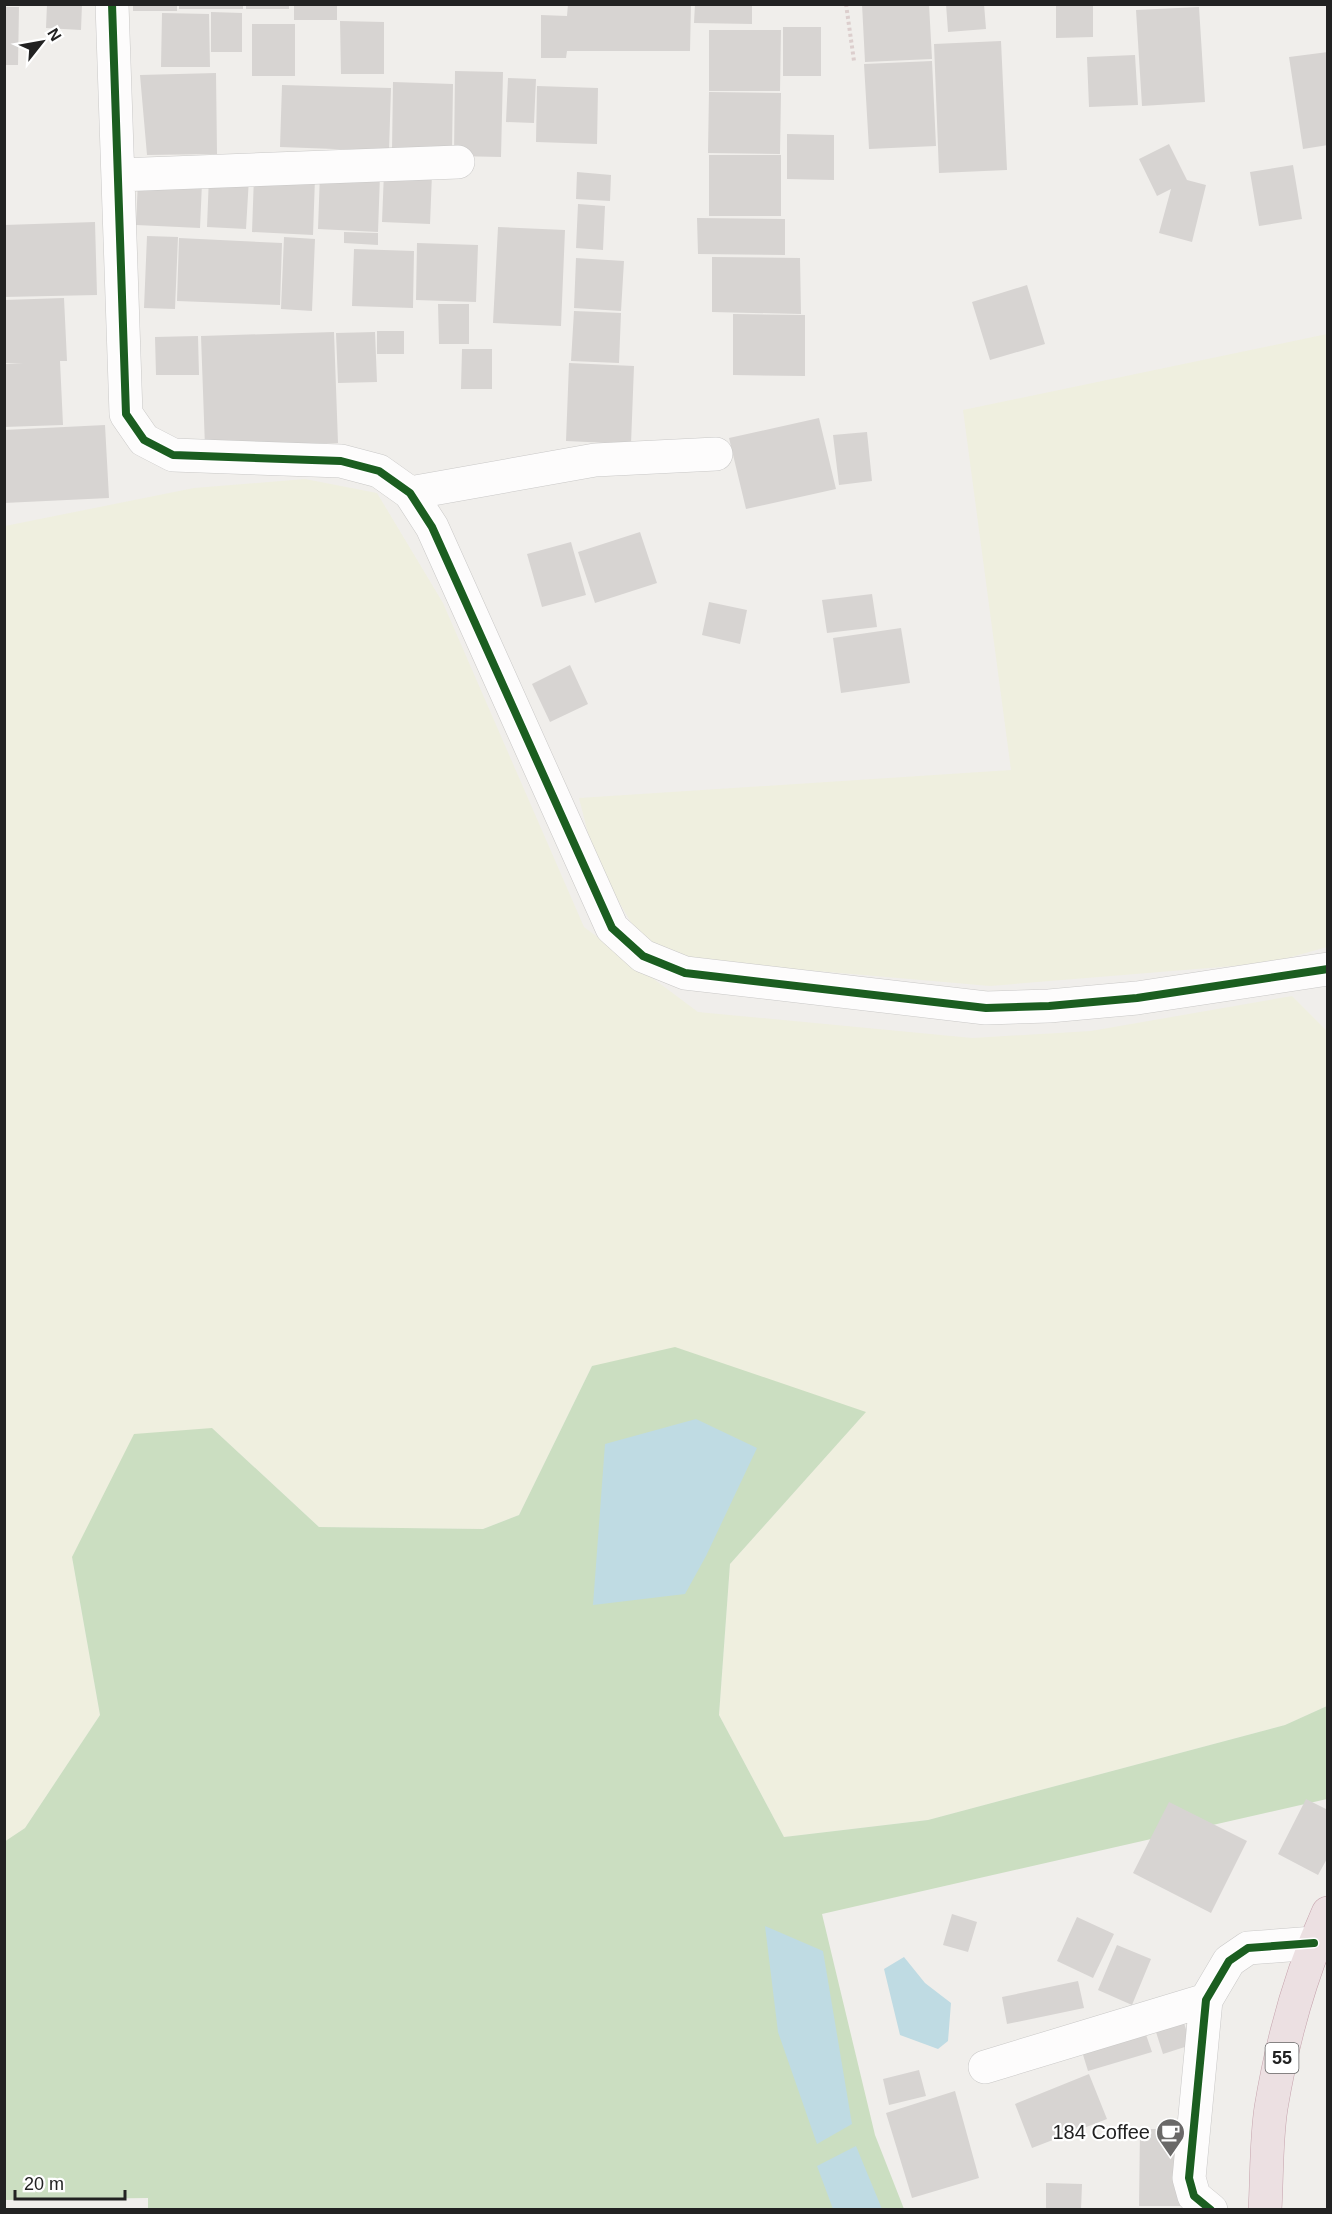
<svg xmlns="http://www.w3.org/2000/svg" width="1332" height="2214" font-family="Helvetica,sans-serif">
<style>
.farmland{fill:#efefdf}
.forest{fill:#cbdec1}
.water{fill:#bfdbe3}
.building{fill:#d7d4d2}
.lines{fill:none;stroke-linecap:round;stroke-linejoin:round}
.minor-casing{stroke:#c9c8c7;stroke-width:34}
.highway-casing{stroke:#c5a2ac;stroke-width:34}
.path{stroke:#dccecd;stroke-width:4;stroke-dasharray:3 3;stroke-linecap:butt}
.minor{stroke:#fdfcfc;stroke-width:33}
.highway{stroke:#ece0e2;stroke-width:33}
.cycleway-casing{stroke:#fff;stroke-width:11}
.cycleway{stroke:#1b5e20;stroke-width:8}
.labels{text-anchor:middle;stroke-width:4.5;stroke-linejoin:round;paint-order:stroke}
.shield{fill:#fff;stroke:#646464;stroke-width:1.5}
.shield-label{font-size:18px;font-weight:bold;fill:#222}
.poi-label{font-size:20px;fill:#222;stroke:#fff;text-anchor:end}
</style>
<rect width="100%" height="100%" fill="#f0eeeb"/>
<path class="farmland" d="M1327 334V947L1270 963 990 986 724 963 653 960 595 861 579 798 1011 770 963 410Z
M305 479 377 493 443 603 584 927 698 1012 972 1038 1091 1031 1292 996 1327 1031V1706L1285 1725 928 1820 784 1837 719 1715 730 1564 865 1413 592 1366 519 1515 483 1529 319 1527 212 1428 72 1557 100 1715 25 1828 5 1842V526L194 488Z"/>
<path class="forest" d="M675 1347 866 1412 730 1564 719 1715 784 1837 928 1820 1285 1725 1327 1706V1799L822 1914 875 2135 904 2209 148 2210V2198L5 2200 4 1842 25 1828 100 1715 72 1557 134 1434 212 1428 319 1527 483 1529 519 1515 592 1366Z"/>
<path class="water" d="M696 1419 757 1448 706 1556 685 1594 593 1605 605 1444Z
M765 1926 823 1951 852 2124 817 2144 778 2032Z
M904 1957 925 1983 951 2003 948 2041 938 2049 900 2035 884 1969Z
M856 2146 882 2209H833L817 2166Z"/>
<path class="building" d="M47 4H82L81 30 46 28Z
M133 4H177V11H133Z
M179 4H243V9H179Z
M246 4H289V9H246Z
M294 4H337V20H294Z
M568 4H691L690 51H567L566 58H541V15L567 16Z
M695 4H752V24L694 23Z
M862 4H929L932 59 865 62Z
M946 4H984L986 29 948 32Z
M1056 4H1093V37L1056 38Z
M4 7H19L18 65H4Z
M1199 7 1205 102 1142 106 1136 10Z
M211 12 242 13V52H211Z
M162 13 209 14 210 67H161Z
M340 21 384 22V74H341Z
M252 24H295V76H252Z
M783 27H821V76H783Z
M709 30H781L780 91H709Z
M1001 41 1007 170 939 173 934 44Z
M1328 52V145L1303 149 1289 57Z
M1135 55 1138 105 1089 107 1087 57Z
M932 61 936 146 869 149 864 64Z
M455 71 503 72 501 157 454 156Z
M216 73 217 154 147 155 140 75Z
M508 78 536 79 534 123 506 122Z
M393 82 453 84 452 152 392 151Z
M282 85 391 88 389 151 280 147Z
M537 86 598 88 597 144 536 142Z
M709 92 781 93 780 154 708 153Z
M787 134 834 135V180L787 179Z
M1169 144 1187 180 1206 185 1192 242 1159 233 1171 189 1157 196 1139 159Z
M709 155H781V216H709Z
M1293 165 1302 219 1259 226 1250 172Z
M384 172 432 174 430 224 382 222Z
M577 172 611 175 610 201 576 199Z
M320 173 380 175 378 232 318 229Z
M209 176 249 178 246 229 207 227Z
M254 176 315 178 313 235 252 232Z
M138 180 202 183 200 228 136 225Z
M578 204 605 206 603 250 576 248Z
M697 218 785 219V255L698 254Z
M95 222 97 295 4 297V225Z
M498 227 565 230 561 326 493 323Z
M344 232 378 233V245L344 243Z
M147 236 178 237 175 309 144 308Z
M284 237 315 239 312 311 281 309Z
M179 238 282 243 280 305 177 301Z
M417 243 478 245 476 302 416 300Z
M354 249 414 251 413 308 352 306Z
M712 257 800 258 801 314 712 312Z
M576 258 624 261 621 311 574 308Z
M1027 285 1045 344 990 360 972 302Z
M64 298 67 361H60L63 425 4 427V364L23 363H4V300Z
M438 304H469V344H439Z
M574 311 621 313 619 363 571 361Z
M733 314 805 315V376L733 375Z
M377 331H404V354H377Z
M334 332 338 443 205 447 201 336Z
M375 332 377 382 338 383 336 333Z
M198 336 199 375H156L155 337Z
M462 349H492V389H461Z
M569 363 634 366 631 444 566 441Z
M819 418 836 489 746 509 729 438Z
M105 425 109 498 4 503V430Z
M867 432 872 481 839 485 833 435Z
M640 532 657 583 595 603 578 552Z
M571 542 586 595 542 607 527 554Z
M872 594 877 627 827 633 822 600Z
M709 602 747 610 740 644 702 635Z
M901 628 910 683 841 693 833 638Z
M570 665 588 704 550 722 532 684Z
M1306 1799 1328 1810V1857L1318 1875 1278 1854Z
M1169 1802 1247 1841 1211 1913 1133 1873Z
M952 1914 977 1922 968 1952 943 1945Z
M1077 1917 1114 1934 1093 1978 1057 1961Z
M1117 1945 1151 1959 1132 2005 1098 1990Z
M1078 1981 1084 2008 1007 2024 1002 1997Z
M1184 2023 1191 2045 1163 2054 1156 2032Z
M1143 2026 1152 2052 1088 2071 1080 2045Z
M919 2070 926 2096 889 2105 883 2079Z
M1089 2074 1107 2119 1032 2148 1015 2104Z
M955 2091 979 2178 912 2198 886 2113Z
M1140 2129H1184V2206H1139Z
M1046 2183 1082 2184 1081 2210H1046Z"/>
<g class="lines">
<defs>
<path id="minor" d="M112 4 126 414 144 440 173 455 341 461 379 471 410 493 432 527 612 928 643 956 685 973 986 1008 1049 1006 1137 998 1328 969
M118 175 458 162
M410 493 595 460 716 454
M985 2067 1206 2000
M1211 2210 1194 2196 1189 2178 1206 2000 1229 1961 1248 1948 1314 1943"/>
<path id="highway" d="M1265 2210C1267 2176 1266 2141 1271 2108 1282 2042 1300 1975 1328 1913"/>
</defs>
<use href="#minor" class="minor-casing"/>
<use href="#highway" class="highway-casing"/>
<path class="path" d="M846 4 854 61"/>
<use href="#minor" class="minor"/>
<use href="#highway" class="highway"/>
<defs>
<path id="cycleway" d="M112 4 126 414 144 440 173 455 341 461 379 471 410 493 432 527 612 928 643 956 685 973 986 1008 1049 1006 1137 998 1328 969
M1211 2210 1194 2196 1189 2178 1206 2000 1229 1961 1248 1948 1314 1943"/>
</defs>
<use href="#cycleway" class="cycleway-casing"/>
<use href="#cycleway" class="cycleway"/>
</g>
<defs>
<symbol id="cafe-pin" viewBox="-11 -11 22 30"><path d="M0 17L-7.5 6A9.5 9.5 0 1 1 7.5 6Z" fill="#6a6968" stroke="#fff"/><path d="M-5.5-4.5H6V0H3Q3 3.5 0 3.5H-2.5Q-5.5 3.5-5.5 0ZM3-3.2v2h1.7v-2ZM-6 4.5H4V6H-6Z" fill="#fff"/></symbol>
</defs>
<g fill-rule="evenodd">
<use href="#cafe-pin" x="1154" y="2116" width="33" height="45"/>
</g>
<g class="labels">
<rect class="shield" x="1265.5" y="2043" width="33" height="30" rx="4.5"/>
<g class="shield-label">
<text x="1282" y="2064">55</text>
</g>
<g class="poi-label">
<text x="1150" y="2139">184 Coffee</text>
</g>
</g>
<rect width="1332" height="2214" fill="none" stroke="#222222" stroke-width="12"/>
<g transform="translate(42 42) rotate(59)" stroke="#ffffff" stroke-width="4.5" paint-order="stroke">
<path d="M0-4.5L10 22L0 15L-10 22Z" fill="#222222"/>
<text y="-9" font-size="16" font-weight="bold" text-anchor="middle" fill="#222222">N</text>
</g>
<path d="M15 2190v9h110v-9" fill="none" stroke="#222222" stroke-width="3"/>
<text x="24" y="2190" font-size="18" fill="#222222" stroke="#ffffff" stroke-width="4.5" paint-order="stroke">20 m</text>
</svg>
